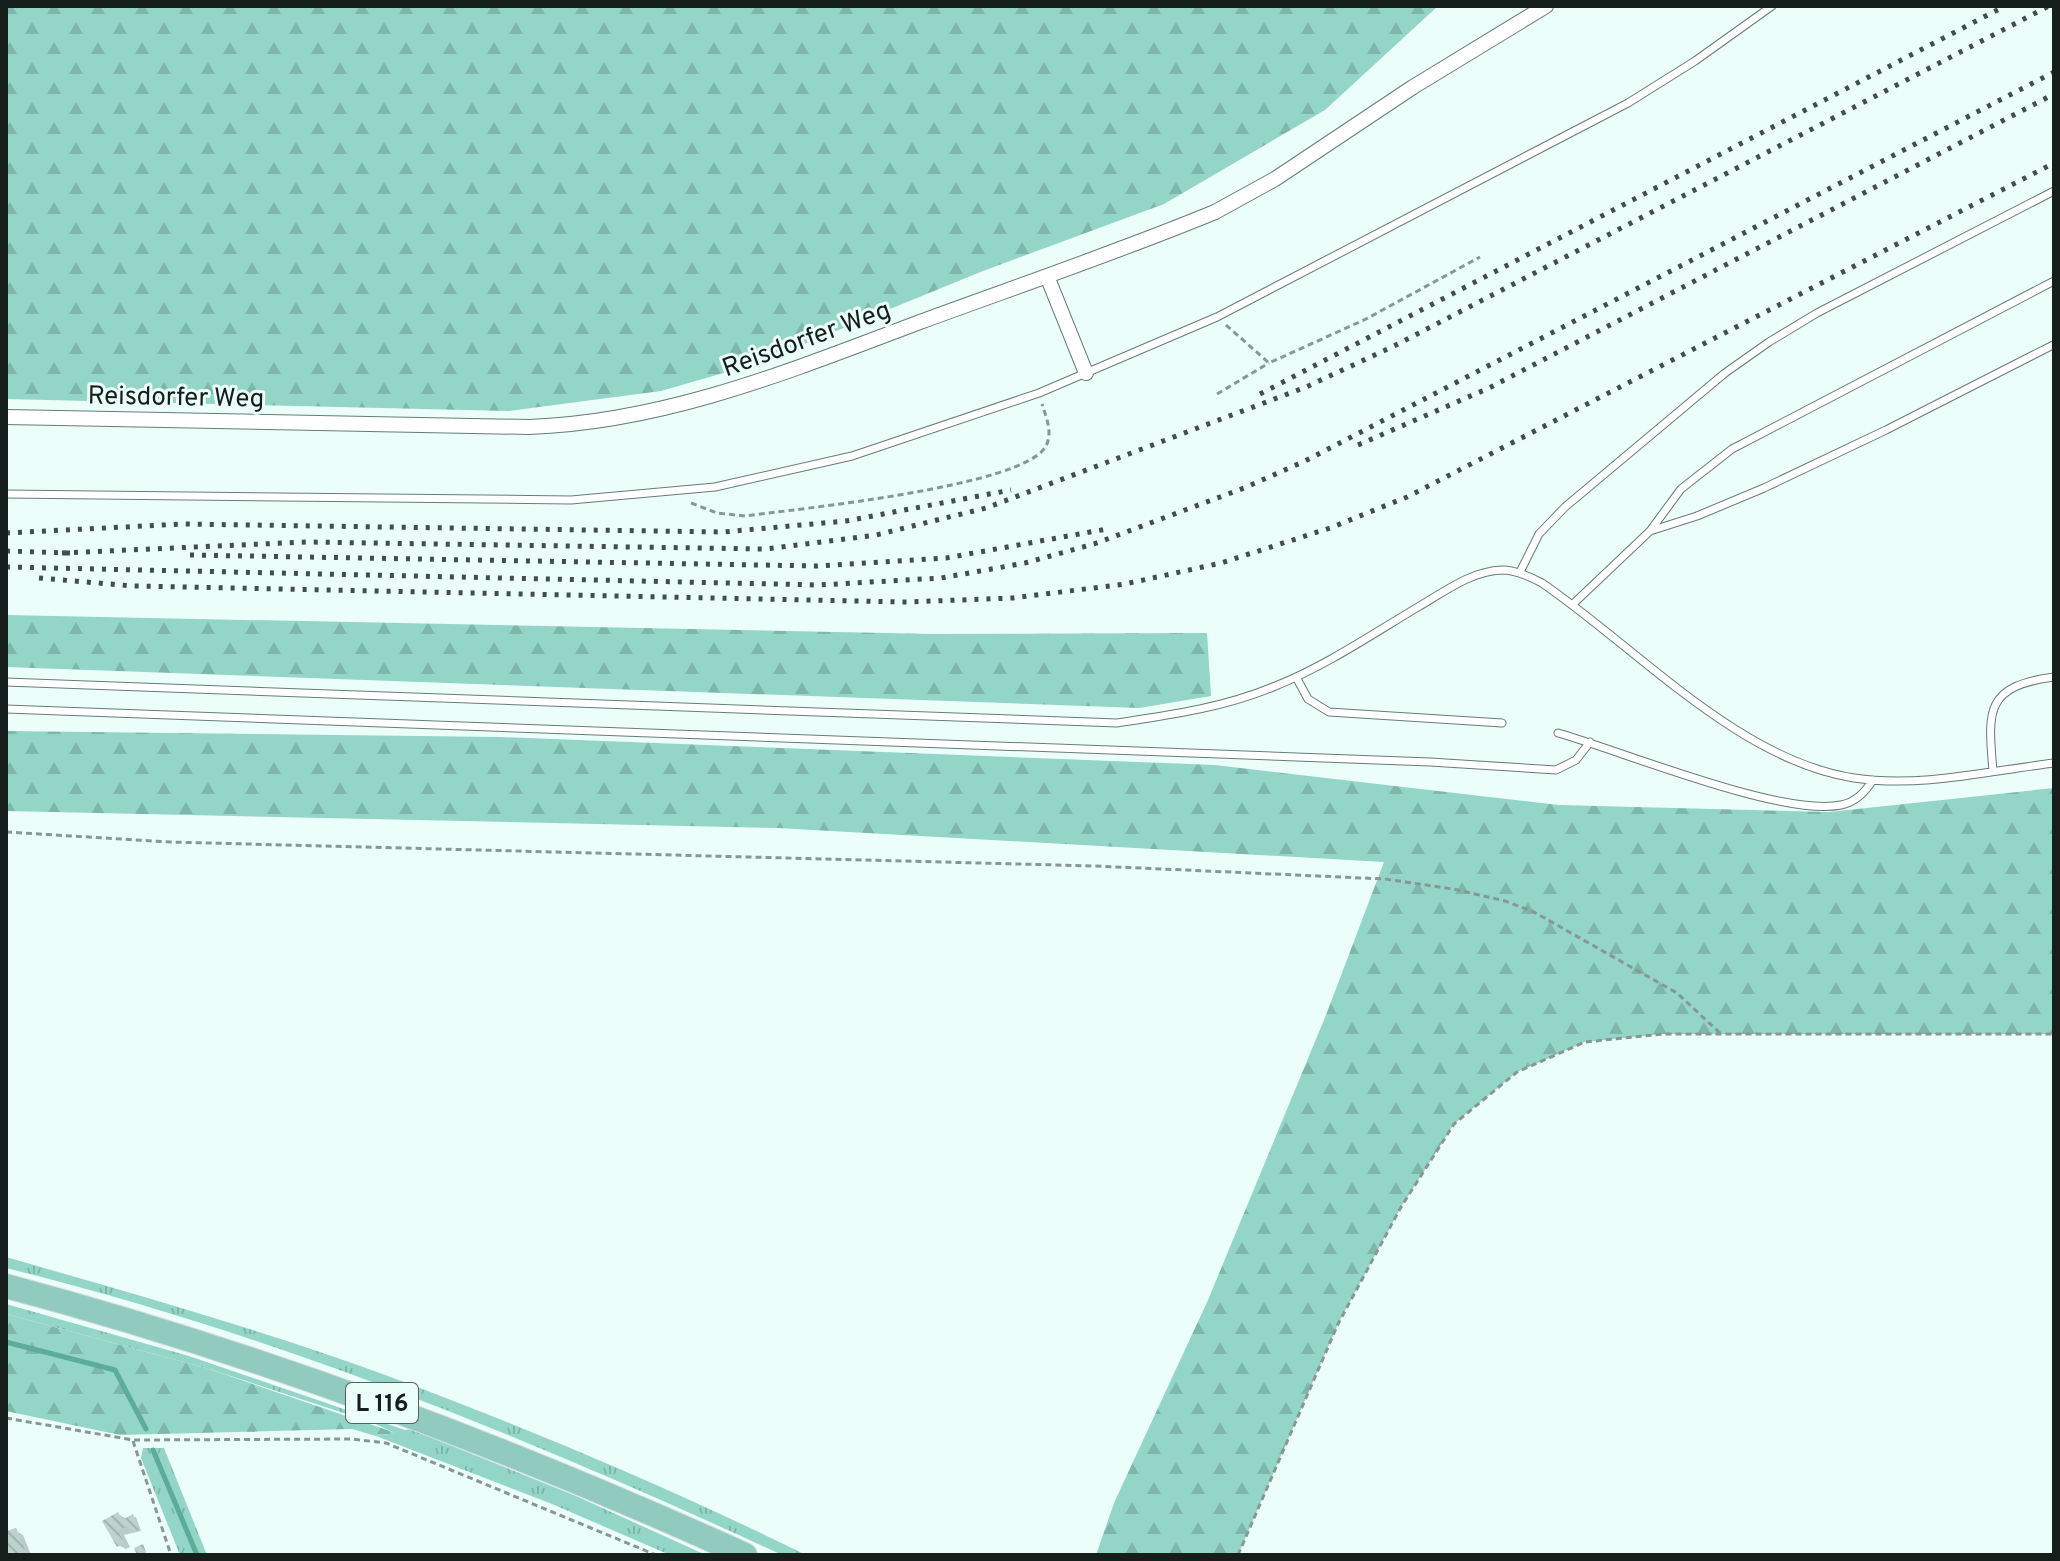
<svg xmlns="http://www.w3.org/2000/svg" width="2060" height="1561" font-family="Overpass,sans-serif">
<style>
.grass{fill:url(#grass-tufts)}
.forest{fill:url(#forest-firs)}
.shadow{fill:#0003}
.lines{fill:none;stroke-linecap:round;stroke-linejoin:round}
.stream{stroke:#5cac9b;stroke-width:5}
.building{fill:url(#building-back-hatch)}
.lane-casing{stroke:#677c76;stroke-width:9}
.street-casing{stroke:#677c76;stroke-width:16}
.primary-casing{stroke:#dadbdb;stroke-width:26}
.path{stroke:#899793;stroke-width:3;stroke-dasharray:6 4;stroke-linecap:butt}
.lane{stroke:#fff;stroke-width:7}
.street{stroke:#fff;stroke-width:14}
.primary{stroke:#91cbc0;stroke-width:24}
.rail{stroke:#434d4b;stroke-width:5;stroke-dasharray:4 8;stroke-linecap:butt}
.labels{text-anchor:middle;stroke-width:6;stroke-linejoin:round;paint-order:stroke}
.shield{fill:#ebfef9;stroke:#56615e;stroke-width:2}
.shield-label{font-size:24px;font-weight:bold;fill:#161e1c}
.street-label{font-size:26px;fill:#161e1c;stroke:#ebfef9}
</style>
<defs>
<pattern id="grass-tufts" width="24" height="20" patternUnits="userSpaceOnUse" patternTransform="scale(2)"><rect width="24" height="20" fill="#93d6c7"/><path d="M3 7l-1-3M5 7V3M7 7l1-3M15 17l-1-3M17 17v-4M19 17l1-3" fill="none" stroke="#7eb7aa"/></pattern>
<pattern id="forest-firs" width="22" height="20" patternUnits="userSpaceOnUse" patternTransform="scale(2)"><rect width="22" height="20" fill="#93d6c7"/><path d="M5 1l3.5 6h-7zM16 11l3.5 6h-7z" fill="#7eb7aa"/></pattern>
<pattern id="building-back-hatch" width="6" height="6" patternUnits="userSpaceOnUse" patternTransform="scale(2)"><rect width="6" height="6" fill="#bcd3cd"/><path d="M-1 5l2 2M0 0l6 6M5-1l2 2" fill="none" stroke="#a1b5af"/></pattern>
</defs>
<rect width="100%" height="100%" fill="#ebfef9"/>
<path class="grass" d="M6 1257C134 1294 263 1330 388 1376 530 1429 670 1488 806 1555H782C532 1439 274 1334 6 1268Z
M6 1304 189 1356 405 1430 410 1429 576 1496 706 1555H670L552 1504 376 1436 395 1433 371 1422 206 1368 6 1314Z
M143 1448H164L207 1555H180L141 1458Z"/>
<path class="forest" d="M6 6H1438L1325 110 1164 204 983 271 758 363 661 391 509 411 6 399Z
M6 615 932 634 1207 633 1211 696 1139 708 6 667Z
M6 731 500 737 1215 765 1559 805 1829 812 2054 788V1034H1663L1585 1042 1517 1072 1454 1124 1401 1207 1338 1324 1238 1555H1096L1114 1503 1208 1300 1326 1015 1384 862 778 828 6 811Z
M6 1314 206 1368 396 1433 376 1436 352 1429 120 1435 6 1411Z"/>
<path class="shadow" d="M118 1514 125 1518 136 1517 141 1531 124 1535 130 1547 126 1549 118 1545 105 1522Z
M16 1531 23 1535 31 1555H6V1534Z"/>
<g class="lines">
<path class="stream" d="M6 1342 115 1370 146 1429
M153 1450 197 1555"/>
</g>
<path class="building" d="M118 1512 122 1520 133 1514 139 1530 131 1533 128 1526 118 1531 124 1542 117 1547 102 1521Z
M16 1528 27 1555H6V1531Z
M143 1544 147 1555H137L134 1548Z"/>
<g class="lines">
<defs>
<path id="lane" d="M6 494 571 500 715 487 852 456 1039 393 1217 317 1628 103 1695 61 1772 6
M1650 531 1681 489 1732 449 2054 281
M1520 572 1539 534 1565 507 1725 373 1769 342 1817 313 2054 191
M1572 605 1650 531 1697 516 1764 488 1886 430 2053 345
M1296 677 1308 699 1329 712 1502 723
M6 682 1117 723C1170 715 1222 708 1273 687 1324 667 1371 635 1418 607 1444 592 1471 571 1502 570 1516 570 1529 576 1542 583 1637 648 1738 760 1854 778 1920 788 1989 771 2054 763
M6 709 1430 762 1556 770 1576 760 1590 742
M1558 733C1622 751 1781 817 1841 805 1856 802 1865 792 1873 780
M1993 771C1988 712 1984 686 2054 677"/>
<path id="street" d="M1047 276 1086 373
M6 417 529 427C667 422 792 370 920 322 1018 286 1118 252 1215 212L1275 179 1413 87 1546 6"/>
<path id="primary" d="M6 1286C261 1354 505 1446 745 1555"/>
</defs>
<use href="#lane" class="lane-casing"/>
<use href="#street" class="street-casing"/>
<use href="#primary" class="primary-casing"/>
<path class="path" d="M1226 325 1269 363 1366 319 1480 257
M1217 394 1269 363
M691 503 717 513 745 516C796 509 1024 487 1046 446 1053 432 1046 417 1042 404
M6 832 170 842 1095 866 1385 879 1453 889 1505 901 1534 912 1677 993 1721 1034
M6 1418 133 1440 352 1439 386 1443 656 1555
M133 1441 171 1555
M1238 1555 1338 1324 1401 1207 1454 1124 1517 1072 1585 1042 1663 1034H2054"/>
<use href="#lane" class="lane"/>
<use href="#street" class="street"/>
<use href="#primary" class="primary"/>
<path class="rail" d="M1260 394 2005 6
M1358 445 1489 388 2054 94
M6 533 183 524 723 532 846 521 1011 490
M6 551 70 553
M62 553 306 542 765 549 876 535 986 508 1306 387 1394 346 2049 6
M190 555 816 566 946 558 1107 529
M6 567 819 585 941 578 1025 563 1094 544 1244 488 1305 461 2054 72
M39 578 133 586 907 602 1013 598 1125 584 1221 563 1330 528 1407 497 2054 163"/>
</g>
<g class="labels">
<rect class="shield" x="346" y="1383" width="72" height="40" rx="6"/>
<g class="shield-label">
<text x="382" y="1411">L 116</text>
</g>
<g class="street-label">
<text transform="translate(806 338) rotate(-20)" y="9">Reisdorfer Weg</text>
<text transform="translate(176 396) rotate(1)" y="9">Reisdorfer Weg</text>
</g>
</g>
<rect width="2060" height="1561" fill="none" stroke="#161e1c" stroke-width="16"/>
</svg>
